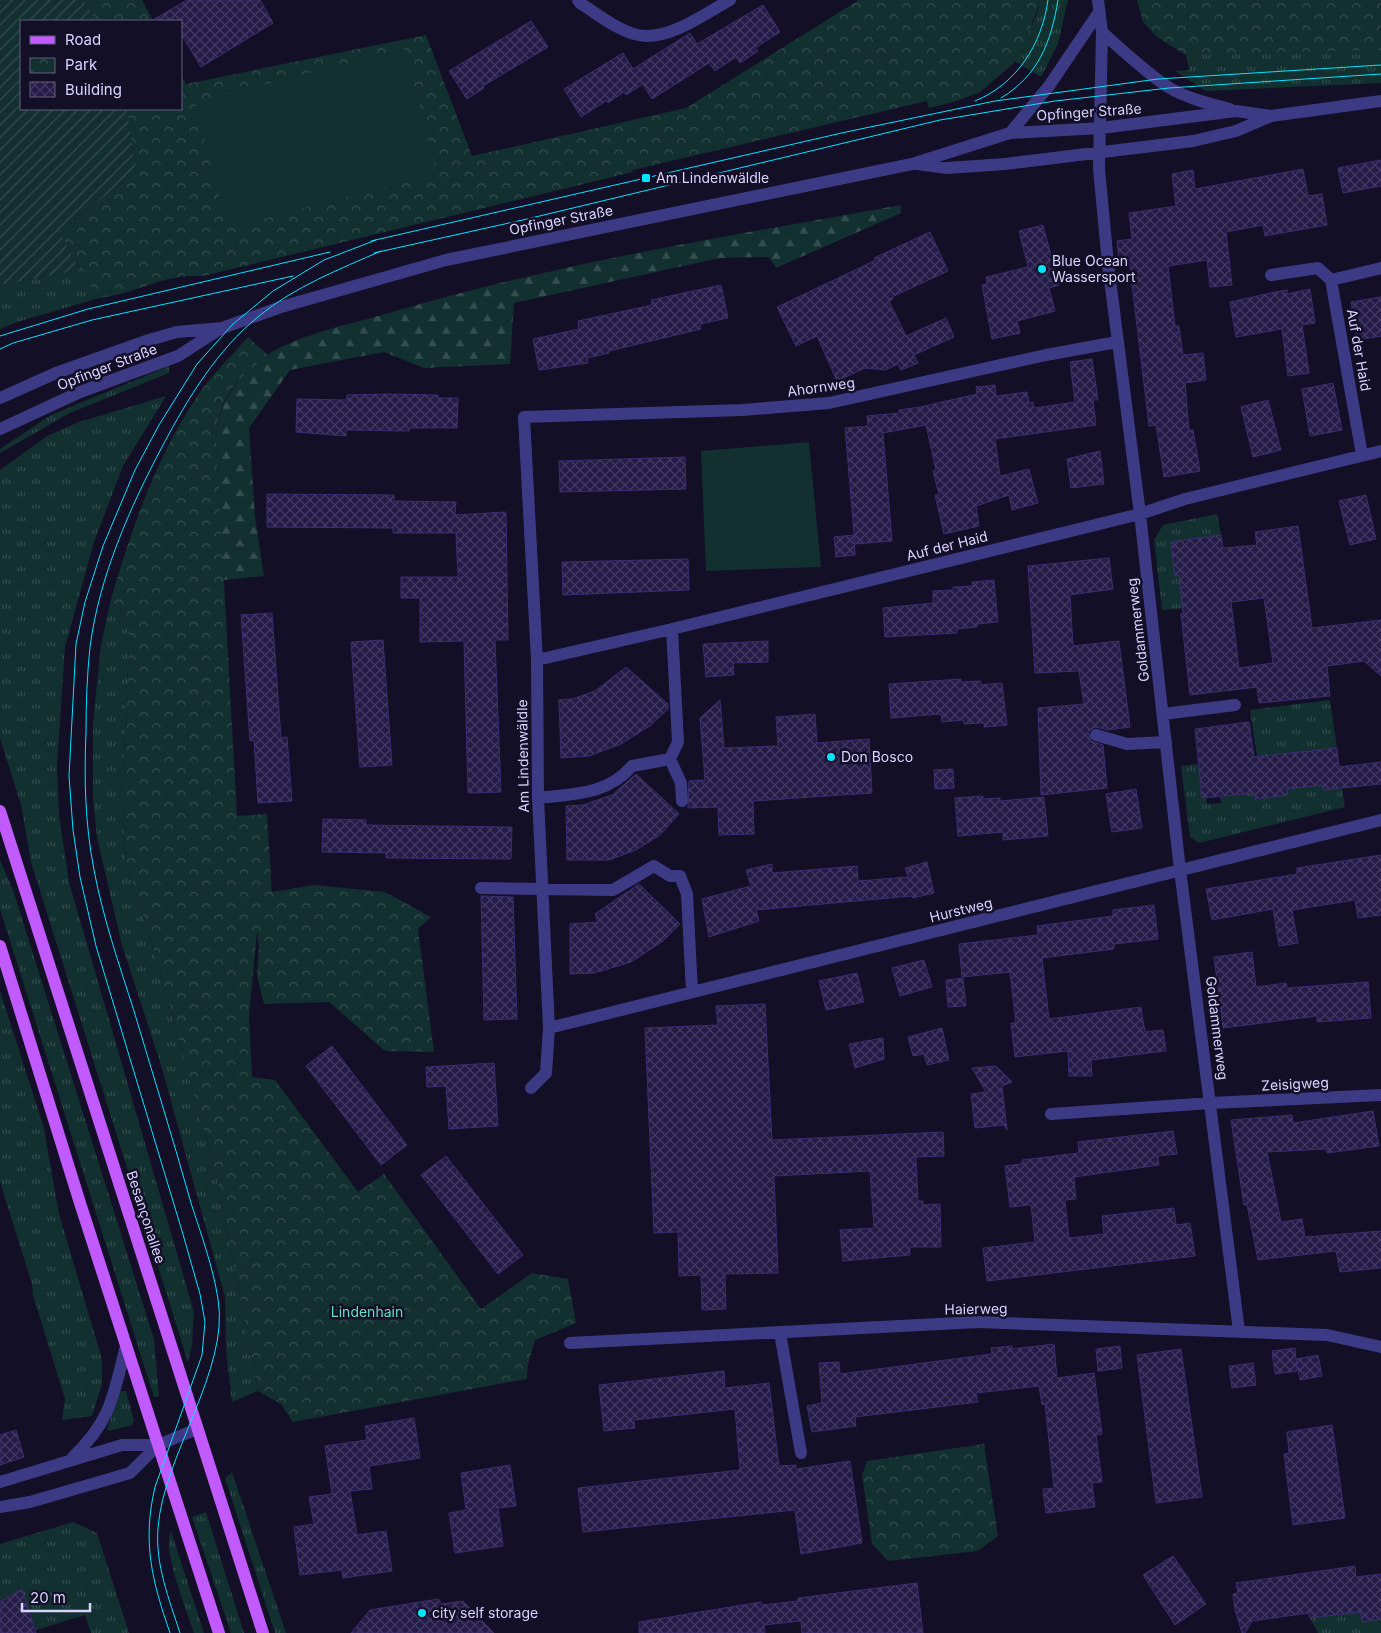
<svg xmlns="http://www.w3.org/2000/svg" width="1381" height="1633" font-family="Inter,sans-serif">
<style>
.grass{fill:url(#grass-tufts)}
.forest{fill:url(#forest-firs)}
.park{fill:url(#park-crowns)}
.garden{fill:url(#garden-furrows)}
.pitch{fill:#12302f}
.building{fill:url(#building-cross-hatch);stroke:#3b2d73;fill-rule:evenodd}
.lines{fill:none;stroke-linecap:round;stroke-linejoin:round}
.minor{stroke:#3d3a85;stroke-width:12}
.major{stroke:#c25bff;stroke-width:12}
.tram{stroke:#00e5ff;stroke-width:1}
.poi-dot{fill:#00e5ff;stroke:#130f26;stroke-width:2}
.labels{text-anchor:middle;stroke-width:5;stroke-linejoin:round;paint-order:stroke}
.street-label{font-size:14px;fill:#d9d4ff;stroke:#130f26}
.poi-label{font-size:14px;fill:#d9d4ff;stroke:#130f26;text-anchor:start}
.park-label{font-size:14px;fill:#5fe0c0;stroke:#130f26}
</style>
<defs>
<pattern id="grass-tufts" width="24" height="20" patternUnits="userSpaceOnUse" patternTransform="scale(1.25)"><rect width="24" height="20" fill="#12302f"/><path d="M3 7l-1-3M5 7V3M7 7l1-3M15 17l-1-3M17 17v-4M19 17l1-3" fill="none" stroke="#344d4e"/></pattern>
<pattern id="forest-firs" width="22" height="20" patternUnits="userSpaceOnUse" patternTransform="scale(1.25)"><rect width="22" height="20" fill="#12302f"/><path d="M5 1l3.5 6h-7zM16 11l3.5 6h-7z" fill="#344d4e"/></pattern>
<pattern id="park-crowns" width="20" height="18" patternUnits="userSpaceOnUse" patternTransform="scale(1.25)"><rect width="20" height="18" fill="#12302f"/><path d="M2 6a3 3 0 1 1 6 0M12 15a3 3 0 1 1 6 0" fill="none" stroke="#344d4e"/></pattern>
<pattern id="garden-furrows" width="10" height="10" patternUnits="userSpaceOnUse" patternTransform="scale(1.25)"><rect width="10" height="10" fill="#12302f"/><path d="M-1 1l2-2M0 10L10 0M9 11l2-2" fill="none" stroke="#344d4e"/></pattern>
<pattern id="building-cross-hatch" width="8" height="8" patternUnits="userSpaceOnUse" patternTransform="scale(1.25)"><rect width="8" height="8" fill="#241b47"/><path d="M0 0l8 8M0 8l8-8" fill="none" stroke="#433b63"/></pattern>
</defs>
<rect width="100%" height="100%" fill="#130f26"/>
<path class="grass" d="M1040 0H1068L1058 44 1041 77 1011 59C1025 40 1036 23 1040 0Z
M1137 0 1381 3V83L1206 91 1175 71 1189 70 1186 55C1157 37 1147 34 1137 0Z
M84 269 96 299 17 322 0 329V285Z
M169 366V373L70 413 0 453V449L51 415Z
M166 396 123 466 94 542 65 647 57 767 59 815 69 882 194 1312 192 1345 188 1362 31 862 21 805 0 738V470L47 436 79 422Z
M1217 514 1221 535 1171 542 1175 575H1179L1230 604 1162 610 1154 540 1163 525Z
M111 599 130 625 122 796 125 857 158 964 217 1178 258 1391 232 1402 226 1351 225 1297 161 1065 122 945 97 838 93 800V723L101 644Z
M1330 700 1337 748 1257 757 1250 710Z
M1198 764 1202 798H1206L1207 804 1221 803 1220 797 1255 793V799L1287 795V789L1322 785 1323 790 1336 789 1341 783 1345 807 1199 843 1190 837 1181 766Z
M0 860 13 890 154 1339 159 1396 156 1397H154L0 909Z
M0 991 44 1128 59 1214 102 1359V1384L92 1416 62 1420 65 1399 33 1295 32 1284 0 1182Z
M121 1391H126L134 1421 132 1425 109 1431 107 1429Z
M232 1472 286 1633H275L225 1478Z
M206 1512 244 1633H231L192 1517Z
M73 1522 97 1533 129 1633H91L85 1615 36 1630 22 1589 0 1602V1544Z
M171 1531 204 1633H194C188 1614 161 1548 171 1531Z
M1361 1612 1362 1622 1381 1619V1633H1318L1310 1618Z"/>
<path class="forest" d="M901 205V213L776 268 769 257 720 258 514 303 510 364 424 368 384 352 290 370 249 428 255 516 264 576 223 580 216 438C219 402 237 376 267 355 300 334 351 324 389 313 557 263 729 236 901 205Z"/>
<path class="park" d="M83 0H142L153 21H96Z
M859 0H1040L1028 36 1012 59 1015 62 980 92 957 101 929 108 927 101 637 169 632 170 633 172 203 276C178 274 157 282 134 290 122 294 109 296 96 299L84 269 76 263 59 230 136 173 127 109H181V75L186 84 426 35 472 156 686 108Z
M1137 0H1381V50L1186 55 1157 37 1143 22Z
M248 337 268 355C236 380 220 395 216 438L237 816 267 814 272 892 314 885 385 892 431 917 418 929 434 1052 385 1051 329 1002 264 1004 257 976 259 946 257 932 249 1015 252 1077 275 1080 358 1192 384 1174 481 1309 532 1273 568 1279 576 1323 535 1340 528 1364 527 1379 293 1422 281 1404 258 1391 217 1178 158 964 125 857 122 796 130 625 111 599C132 528 156 457 198 395 212 374 231 357 248 337Z
M984 1444 998 1536 978 1551 888 1561 872 1544 862 1475 867 1461Z"/>
<path class="garden" d="M0 0H83L96 21H21V109H127L136 173 59 230 76 263 84 269 0 285Z"/>
<path class="pitch" d="M404 48 437 173 228 228 195 103Z
M809 442 821 567 706 571 701 451Z"/>
<path class="building" d="M187 0H260L273 23 201 67 181 34V21H151Z
M763 5 780 32 755 48 758 51 740 63 736 57 715 71 709 63 652 99 643 84 626 95 624 92 608 103 606 101 581 117 564 89 623 53 633 69 690 33 697 44Z
M531 21 548 47 483 86 484 88 467 99 449 71Z
M1381 160V186L1343 193 1338 168Z
M1303 169 1308 196 1322 194 1327 225 1265 236 1263 225 1226 232 1232 285 1210 287 1207 260 1168 266 1175 326H1179L1183 355 1203 353 1206 380 1185 383 1189 430H1193L1200 471 1164 477 1156 425 1149 426 1129 259 1119 260 1117 241 1132 239 1129 213 1176 206 1172 174 1193 170 1195 189Z
M1043 225 1059 285 1049 288 1055 311 1017 321 1020 333 992 339 982 285 987 284 986 277 1028 267 1019 231Z
M930 232 948 271 892 297 893 299 889 301 906 336 946 318 954 337 914 355 918 363 901 370 898 364 886 370 865 368 837 381 817 336 796 346 777 307 876 260 874 258Z
M721 285 728 318 700 324 701 329 609 351V353L587 358 588 363 539 370 533 339 579 329 578 321 652 305 651 300Z
M1310 289 1315 323 1302 325 1309 373 1288 376 1282 329 1236 337 1230 302 1275 292 1287 290V294Z
M1381 297V336L1357 340 1351 302Z
M1092 359 1098 400H1093L1096 425 995 439 1000 476 1029 469 1038 503 1012 510 1009 495 976 506 979 526 944 534 935 495H939L933 471 936 470 926 425 883 433 892 541 855 544 845 428 868 426 867 416 899 413V410L920 407 977 394 976 387 995 385 996 396 1027 392 1029 403 1033 402 1034 408 1075 402 1070 362Z
M1333 383 1342 430 1310 436 1302 389Z
M388 394 438 395V398H458L457 428H410L409 431 346 430V436L296 432 297 399 347 400V395Z
M1268 400 1281 450 1253 457 1241 407Z
M1100 451 1104 484 1071 488 1067 459Z
M685 457 686 489 560 492 559 461Z
M267 494 394 495V501L456 502 455 515 506 512 508 640H495L501 792 468 793 464 641 420 642V598H401V577H458L456 533H393V528L267 527Z
M1366 495 1376 539 1350 545 1339 501Z
M1298 526 1312 628 1381 620V676L1364 661 1327 666 1330 696 1259 703 1257 687 1190 695 1181 614H1183L1179 575 1175 576 1171 542 1221 535 1223 548 1257 545 1255 532ZM1264 598 1273 663 1239 668 1231 602Z
M854 535 855 555 836 557 834 537Z
M1109 558 1113 589 1070 595 1073 646 1119 641 1130 727 1108 730 1095 727 1088 732 1091 741 1103 745 1107 788 1041 795 1038 708 1084 704 1079 671 1035 673 1028 566Z
M688 559 689 590 563 595 562 562Z
M994 580 998 622 977 624V627L957 629V633L885 637 883 608 933 603V591L953 590V587L973 586 972 582Z
M272 613 281 738 287 737 292 801 258 803 254 740 250 741 241 615Z
M383 640 392 765 360 767 351 642Z
M768 641V662L733 663 734 675 706 677 703 644Z
M626 667 668 704V709L651 725 621 744 589 756 561 758 559 700 572 699 595 691Z
M961 679V682L981 681 980 685 1002 683 1007 725 984 727V723L964 724 963 720 942 722 941 714 891 718 889 684Z
M720 700 724 748 778 746 776 717 815 714 817 743 869 739 872 793 753 801 754 834 719 835 718 807 688 808V806L689 781 705 780 700 718Z
M1249 722 1254 757 1337 748 1339 767 1381 762V784L1323 790 1322 785 1287 789 1288 795 1255 799V793L1202 798 1195 729Z
M953 769 954 788 935 789 934 770Z
M636 774 679 814 660 835 636 850 609 860H567L566 806 583 805 612 795Z
M1136 789 1142 828 1112 832 1106 794Z
M983 796V799L1000 798V801L1044 797 1048 836 1003 840V832L958 836 955 798Z
M323 819 366 820V825L512 827 511 859 386 858V853L322 852Z
M1381 855V915L1358 918 1355 900 1292 910 1298 943 1279 946 1273 909 1212 920 1206 889 1297 874V868Z
M927 862 934 893 913 898 912 896 756 910 759 921 709 937 702 899 751 886 746 870 772 864V873L857 866 858 881 908 877 905 868Z
M639 884 680 924 663 941 631 962 594 973 570 974V924L598 922 595 914Z
M481 896 513 897 517 1019 484 1020Z
M1154 905 1158 939 1114 944V949L1042 958 1049 1019 1141 1007 1145 1032 1163 1030 1166 1051 1091 1060 1092 1076H1069L1068 1051 1015 1057 1011 1023H1016L1010 972 962 977 959 944 1038 935 1037 926 1113 916V910Z
M1252 952 1256 987 1286 983 1287 988 1368 982 1371 1018 1317 1022V1016L1223 1028 1214 957Z
M924 960 932 987 900 996 892 968Z
M857 973 864 1002 826 1010 819 981Z
M963 978 966 1006 948 1007 946 980Z
M765 1004 772 1140 943 1132 944 1156 916 1157 918 1201H923V1205L940 1204 941 1247H910V1255L843 1261 840 1230 874 1228 870 1171 774 1176 778 1273 725 1274 726 1309 702 1310 701 1275 679 1276 678 1232 654 1233 645 1028 718 1025 716 1006Z
M942 1028 949 1060 927 1065 924 1054 913 1056 908 1037Z
M883 1038 884 1059 855 1068 849 1044Z
M332 1046 407 1145 381 1165 306 1066Z
M494 1063 498 1126 449 1129 446 1086 427 1087 426 1067Z
M996 1066 1012 1082 1002 1086 1007 1130 1004 1125 975 1128 971 1094 986 1092 972 1068Z
M1373 1111 1379 1146 1327 1153 1326 1149 1267 1152 1281 1222 1302 1219 1305 1237 1381 1231V1268L1340 1272 1336 1251 1258 1260 1247 1205H1244L1231 1120 1292 1115 1293 1123Z
M1173 1131 1177 1154 1158 1156 1159 1165 1074 1177 1076 1199 1065 1200 1069 1238 1104 1234 1102 1216 1174 1208 1176 1225 1190 1223 1195 1256 987 1281 983 1248 1035 1242 1031 1205 1010 1207 1005 1166 1022 1164V1160L1079 1153 1078 1142Z
M446 1156 523 1255 498 1274 421 1175Z
M1054 1344 1057 1378 1094 1373 1102 1434 1096 1435 1102 1482 1092 1483 1095 1507 1046 1513 1043 1489 1054 1488 1045 1404 1042 1405 1039 1386 976 1393 978 1402 855 1417 856 1426 812 1432 807 1406 822 1403 819 1363 839 1362 840 1374 992 1354 991 1348 1012 1346V1349Z
M1120 1346 1122 1368 1098 1371 1096 1349Z
M1295 1348 1297 1371 1275 1374 1272 1351Z
M1181 1349 1202 1497 1156 1503 1137 1355Z
M1318 1355 1322 1376 1300 1380 1296 1359Z
M1253 1363 1256 1385 1232 1388 1229 1366Z
M724 1371 725 1388 769 1383 779 1466 796 1465V1469L850 1461 862 1543 801 1554 795 1510 583 1532 578 1488 740 1470 735 1409 634 1420 635 1428 604 1431 599 1385Z
M414 1418 420 1458 369 1466 372 1489 350 1491 357 1535 386 1531 392 1571 343 1578 342 1570 300 1575 294 1527 314 1524 309 1497 332 1494 325 1446 367 1440 365 1426Z
M1332 1425 1345 1518 1293 1525 1284 1454 1289 1453 1287 1432Z
M16 1430 24 1457 0 1465V1435Z
M510 1465 516 1506 498 1508 503 1546 455 1553 449 1513 466 1510 461 1473Z
M1173 1556 1206 1604 1175 1625 1143 1575Z
M1355 1566 1356 1577 1381 1574V1619L1362 1622 1361 1612 1310 1618 1309 1613 1252 1621 1245 1633H1242L1235 1610 1233 1594 1238 1593 1236 1583Z
M917 1583 923 1633H802L801 1621 764 1625 765 1633H639V1622L761 1602 762 1605 798 1601V1598Z
M22 1589 36 1633H0V1602Z
M438 1599 442 1604 463 1601 494 1633H351L370 1610Z"/>
<g class="lines">
<path class="minor" d="M578 0 580 3C599 15 623 35 645 36 674 37 706 13 730 0
M1098 0 1102 32 1099 169 1108 264 1140 514 1180 870 1239 1331
M1102 32C1123 51 1144 71 1168 87 1186 98 1210 104 1230 109
M1010 133 1049 86 1099 12
M917 164 947 168 1005 164 1193 141 1236 131 1271 116
M1271 275 1318 268 1331 280 1362 455
M1331 280 1381 268
M0 398 56 373 149 340 177 332 222 328 281 307 446 260 912 164 1010 133 1101 128 1236 111 1271 116 1381 101
M0 429 80 392 178 356 220 329
M672 629 678 742 670 759 681 783 682 801
M537 660 672 629 1140 514 1185 499 1381 451
M1163 714 1235 705
M1096 735 1127 744 1166 742
M538 798C572 794 608 795 632 766L670 759
M481 888 613 890 654 866 670 876H680L687 894 692 992
M549 1028 1381 820
M531 1088 546 1073 549 1028 538 798 537 660 524 417 742 410 829 403 1046 355 1117 342
M1051 1114 1211 1103 1381 1095
M780 1333 801 1453
M570 1343 978 1322 1327 1335 1381 1347
M72 1458C112 1420 113 1396 126 1346
M0 1482 122 1445H158
M0 1507 30 1502 130 1473 158 1445 197 1429"/>
<path class="major" d="M0 811 263 1633
M0 946 80 1203 219 1633"/>
<path class="tram" d="M1001 98C1039 75 1051 42 1058 0
M975 101C1017 84 1042 44 1048 0
M371 241 846 132 995 101 1158 79 1381 65
M374 253 527 219 940 120 1055 101 1169 88 1381 74
M0 336 88 309 330 252
M0 349 13 343 92 320 293 276
M170 1633C152 1581 142 1542 155 1487L202 1355 205 1322 200 1294 182 1231 96 946 80 877 73 830 69 776 76 644 85 602 103 546 135 470 159 425 197 364 233 324 273 291 324 260 376 240
M180 1633C169 1599 155 1564 158 1528 163 1456 230 1369 218 1299 213 1267 201 1234 191 1203 173 1139 153 1075 134 1011 119 964 103 918 94 870 85 824 84 779 86 732 86 704 87 675 90 647 99 577 130 507 163 445 188 398 217 350 259 316 294 287 340 269 381 251"/>
</g>
<g class="poi-dot">
<rect x="641" y="173" width="10" height="10" rx="2.5"/>
<circle cx="1042" cy="269" r="5"/>
<circle cx="831" cy="757" r="5"/>
<circle cx="422" cy="1613" r="5"/>
</g>
<g class="labels">
<g class="street-label">
<text transform="translate(1089 112) rotate(-4)" y="5">Opfinger Straße</text>
<text transform="translate(561 220) rotate(-11)" y="5">Opfinger Straße</text>
<text transform="translate(1359 350) rotate(80)" y="5">Auf der Haid</text>
<text transform="translate(107 367) rotate(-21)" y="5">Opfinger Straße</text>
<text transform="translate(821 387) rotate(-8)" y="5">Ahornweg</text>
<text transform="translate(947 546) rotate(-14)" y="5">Auf der Haid</text>
<text transform="translate(1138 630) rotate(-97)" y="5">Goldammerweg</text>
<text transform="translate(523 756) rotate(-91)" y="5">Am Lindenwäldle</text>
<text transform="translate(961 910) rotate(-14)" y="5">Hurstweg</text>
<text transform="translate(1217 1028) rotate(83)" y="5">Goldammerweg</text>
<text transform="translate(1295 1084) rotate(-3)" y="5">Zeisigweg</text>
<text transform="translate(146 1217) rotate(72)" y="5">Besançonallee</text>
<text transform="translate(976 1309) rotate(-1)" y="5">Haierweg</text>
</g>
<g class="poi-label">
<text x="656" y="183">Am Lindenwäldle</text>
<text x="1052" y="266">Blue Ocean<tspan x="1052" dy="16">Wassersport</tspan></text>
<text x="841" y="762">Don Bosco</text>
<text x="432" y="1618">city self storage</text>
</g>
<g class="park-label">
<text x="367" y="1317">Lindenhain</text>
</g>
</g>
<rect x="20" y="20" width="162" height="90" fill="#130f26" stroke="#625e7d"/>
<rect x="30" y="36" width="25" height="8" fill="#c25bff" stroke="#625e7d"/>
<text x="65" y="45" font-size="15" fill="#d9d4ff">Road</text>
<rect x="30" y="58" width="25" height="15" fill="url(#park-crowns)" stroke="#625e7d"/>
<text x="65" y="70" font-size="15" fill="#d9d4ff">Park</text>
<rect x="30" y="82" width="25" height="15" fill="url(#building-cross-hatch)" stroke="#625e7d"/>
<text x="65" y="95" font-size="15" fill="#d9d4ff">Building</text>
<path d="M22 1603v8h68v-8" fill="none" stroke="#d9d4ff" stroke-width="2.5"/>
<text x="30" y="1603" font-size="15" fill="#d9d4ff" stroke="#130f26" stroke-width="4" paint-order="stroke">20 m</text>
</svg>
